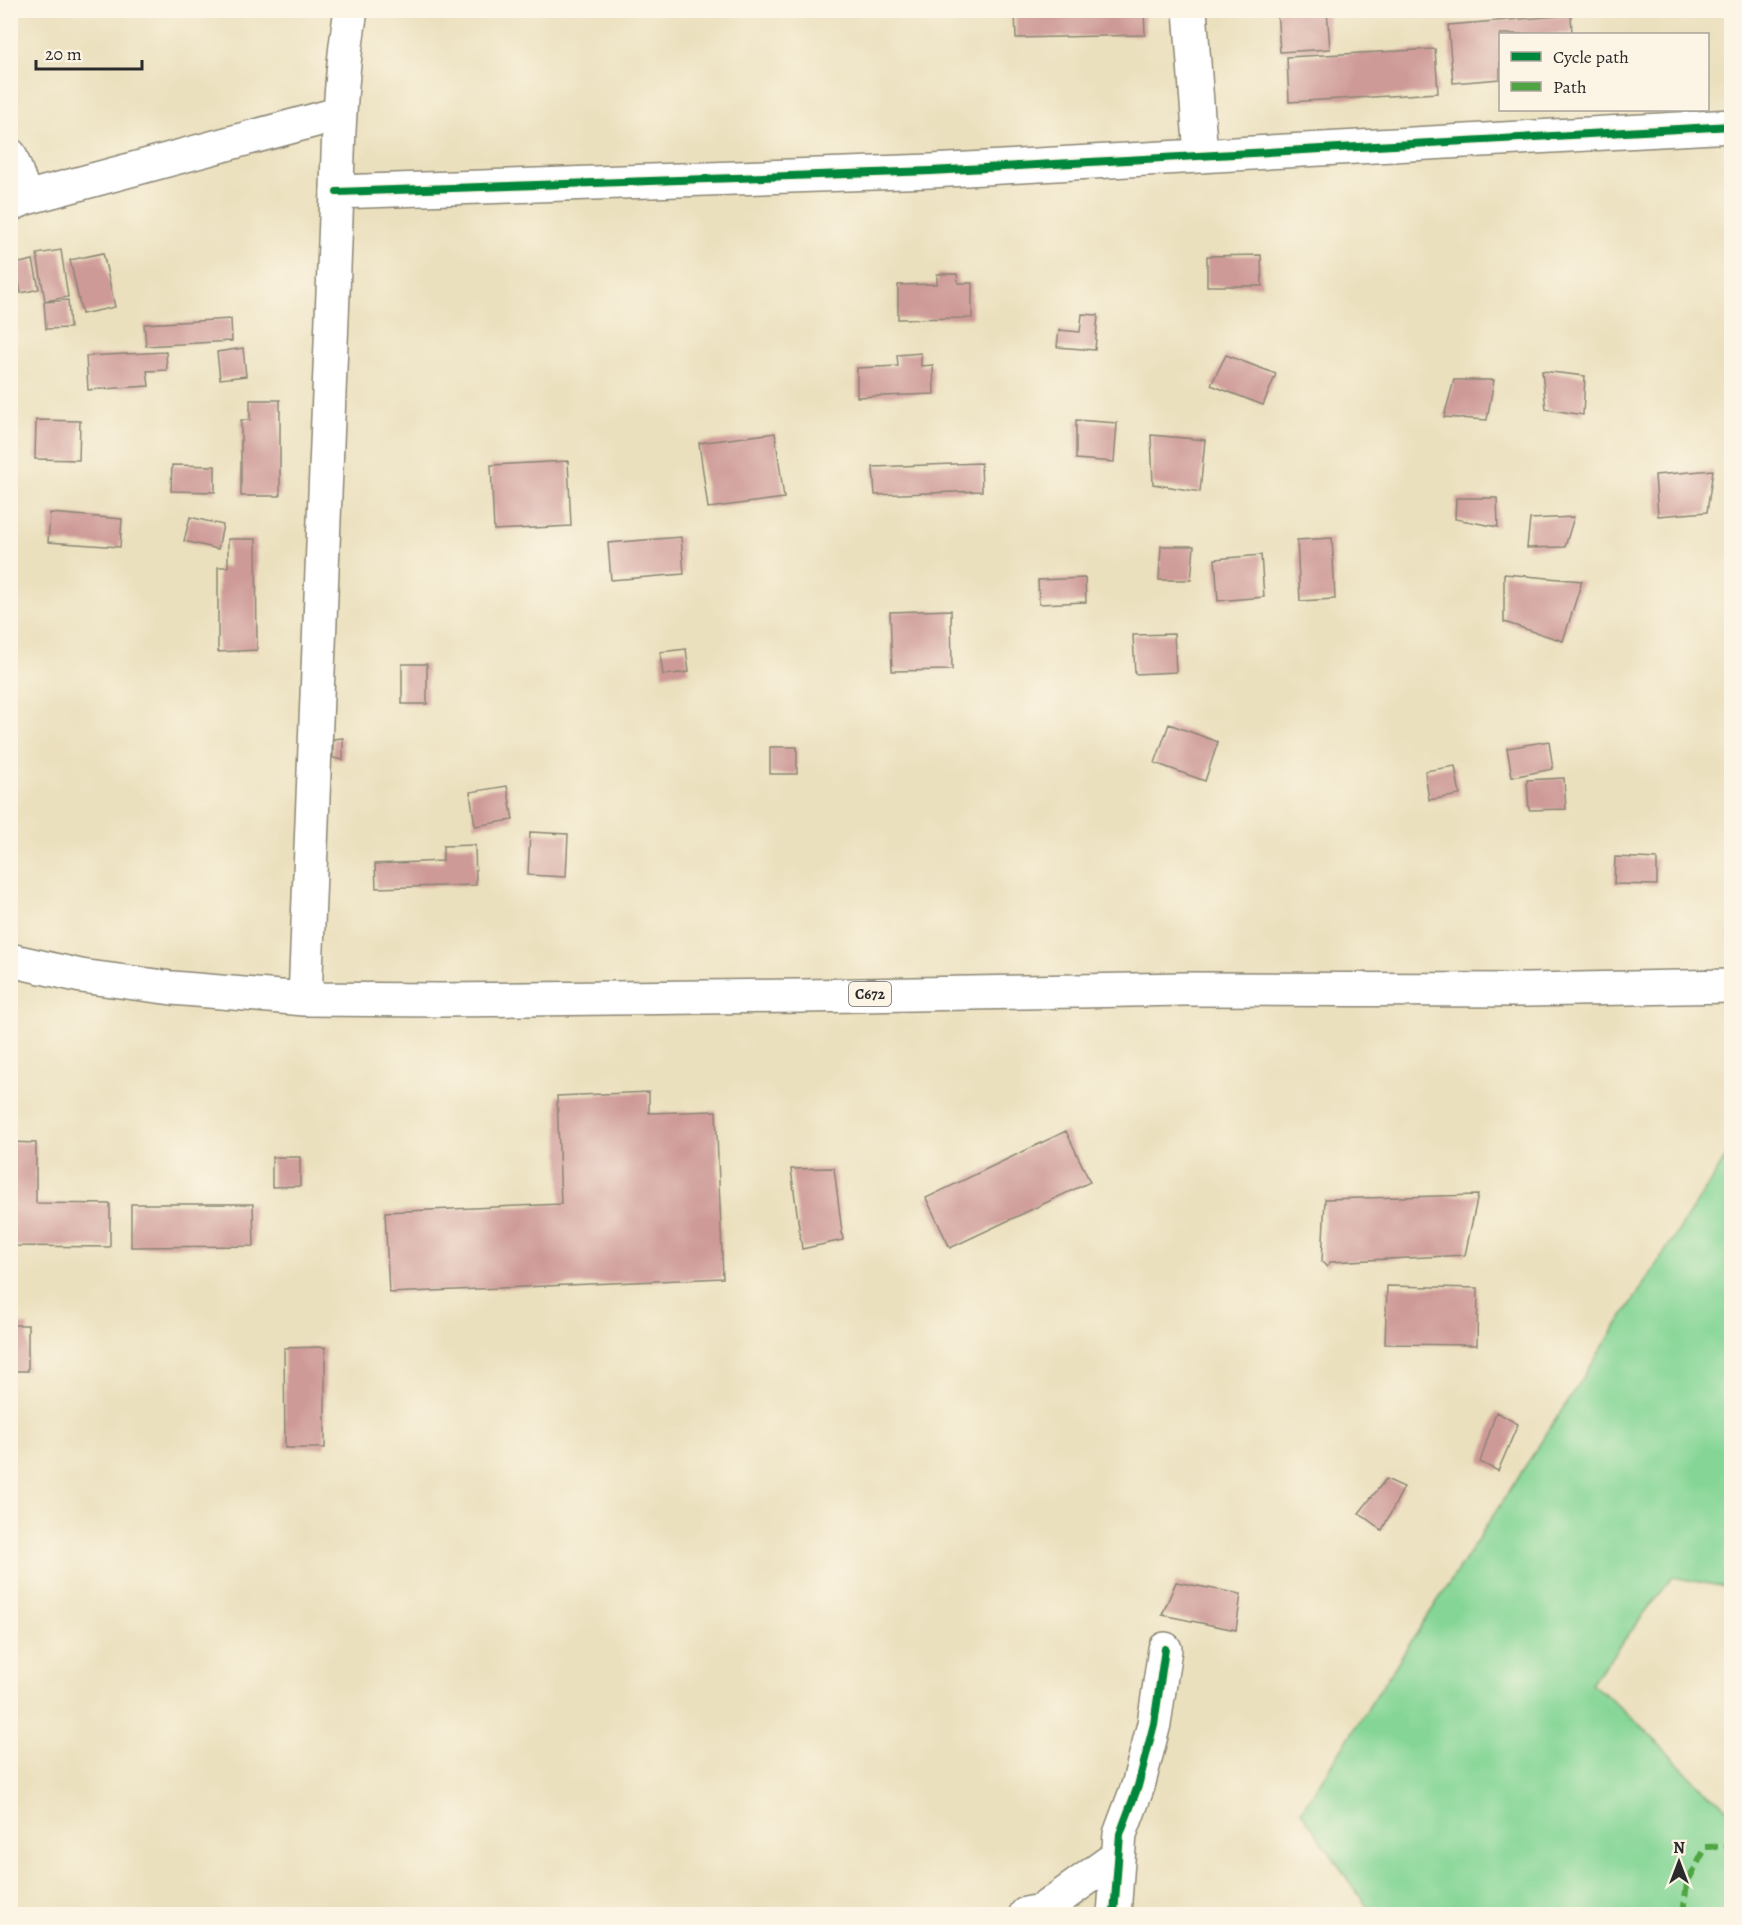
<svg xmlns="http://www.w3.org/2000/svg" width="1742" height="1925" font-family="Alegreya,serif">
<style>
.green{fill:#85d696;stroke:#588060;stroke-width:1.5}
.building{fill:#ce9a97}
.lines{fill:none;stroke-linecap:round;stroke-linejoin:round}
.minor-casing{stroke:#8b8674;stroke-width:36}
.major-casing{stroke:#8b8674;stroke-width:36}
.minor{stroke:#fff;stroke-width:33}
.major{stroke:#fff;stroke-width:33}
.quiet{stroke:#51a443;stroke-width:6;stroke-dasharray:12 6;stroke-linecap:butt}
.cycleway-casing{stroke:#fcf5e5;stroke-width:11}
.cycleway{stroke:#00873e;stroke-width:8}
.labels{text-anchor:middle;stroke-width:5;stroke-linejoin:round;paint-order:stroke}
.shield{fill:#fcf5e5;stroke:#6a6863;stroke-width:1.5}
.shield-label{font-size:15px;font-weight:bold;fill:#2b2b2b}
</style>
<rect width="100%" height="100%" fill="#fcf5e5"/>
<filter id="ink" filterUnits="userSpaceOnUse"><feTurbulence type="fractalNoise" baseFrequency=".0167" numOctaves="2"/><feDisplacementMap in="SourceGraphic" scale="12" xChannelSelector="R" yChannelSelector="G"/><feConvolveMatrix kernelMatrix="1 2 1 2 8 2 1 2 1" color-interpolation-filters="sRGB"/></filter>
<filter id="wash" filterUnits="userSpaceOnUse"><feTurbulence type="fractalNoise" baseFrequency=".008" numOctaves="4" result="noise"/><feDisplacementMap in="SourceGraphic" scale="24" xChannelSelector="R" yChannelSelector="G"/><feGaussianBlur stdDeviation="1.35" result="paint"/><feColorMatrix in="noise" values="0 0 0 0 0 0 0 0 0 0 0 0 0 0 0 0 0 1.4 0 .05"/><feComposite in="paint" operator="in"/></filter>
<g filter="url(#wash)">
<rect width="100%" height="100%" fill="#ebe0be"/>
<path class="green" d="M1731 1150V1588L1673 1577 1591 1683 1637 1722 1709 1795 1731 1810V1914H1372L1301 1811Z"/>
<g id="blocks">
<path class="building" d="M1015 10H1144L1145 35 1016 38Z
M1277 10H1327L1330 49 1280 52Z
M1571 15 1572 34H1500V79L1453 83 1448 25Z
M1435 49 1438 93 1289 102 1287 57Z
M61 250 68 297 45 301 37 254Z
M103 253 115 307 82 314 70 260Z
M1261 255 1262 286H1207V256Z
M33 260 39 289 21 293 15 264Z
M937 274H957L958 283H972V318L898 319V285L937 284Z
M68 300 70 328 46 329 44 302Z
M1082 314 1098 315 1095 350 1057 347 1059 330 1080 332Z
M231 319 232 341 146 346 144 324Z
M243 348 246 376 220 379 217 352Z
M166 352 167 370 147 371 149 386 88 390 86 356Z
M921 353V366L933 365 934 394 857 397V368L898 366 897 355Z
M1226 355 1276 374 1263 405 1211 385Z
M1542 371 1585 376 1583 415 1546 409Z
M1454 380H1494L1487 420 1444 417Z
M250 400H280V496H241V420H250Z
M36 420 80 421 79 460 35 459Z
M1076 420 1117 423 1114 462 1076 459Z
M775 433 784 498 708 508 699 443Z
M1151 435 1205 440 1200 492 1153 484Z
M568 461 571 526 494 530 491 465Z
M981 463 982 491 875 495 873 467Z
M172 465 215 466V492L171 491Z
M1713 470 1707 512 1658 516 1655 475Z
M1456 498H1497L1498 527 1455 519Z
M50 513 122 519 120 547 48 542Z
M190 517 223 525 218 549 184 541Z
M1574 517 1565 547 1527 548 1530 519Z
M681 537 684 574 611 580 608 543Z
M1332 538 1335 599 1300 601 1297 540Z
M228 539H256L257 650 218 652V567H228Z
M1161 546H1194L1191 580H1159Z
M1261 555 1264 597 1218 601 1215 559Z
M1504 574 1582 581 1563 641 1504 622Z
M1085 578 1086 602 1039 604 1038 580Z
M951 610 952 670 892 671 890 612Z
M1174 634 1176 672 1135 674 1133 635Z
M686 649 689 672 663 675 660 652Z
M402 664H427V704H402Z
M1169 724 1218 742 1205 781 1155 763Z
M343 738V760L333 758V739Z
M1549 741 1553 769 1512 777 1507 748Z
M770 747H797V774H770Z
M1455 766 1460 795 1429 800 1425 771Z
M1564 778 1566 809 1529 810 1527 780Z
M507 786 513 820 475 826 470 792Z
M530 832 568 834 566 877 528 875Z
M475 845 476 885 376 888 375 864 443 861V846Z
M1615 857 1657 859V885L1614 884Z
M649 1092V1113L716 1111 723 1278 389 1293 385 1212 561 1204 557 1096Z
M1066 1131 1090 1182 950 1248 926 1198Z
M10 1142 36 1143V1203L110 1204V1247L10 1246Z
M272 1157H300V1186L272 1187Z
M834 1168 843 1240 802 1249 791 1169Z
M1478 1195 1465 1255 1330 1262 1327 1267 1322 1262 1325 1199Z
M131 1204H253L254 1246 131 1247Z
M1387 1286 1478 1288 1477 1345 1385 1344Z
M10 1325H28V1371H10Z
M325 1347V1448H285L284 1348Z
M1496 1412 1518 1424 1498 1471 1480 1462Z
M1386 1479 1404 1487 1382 1530 1359 1513Z
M1176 1582 1241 1594 1236 1630 1162 1615Z"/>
</g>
</g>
<g filter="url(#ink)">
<use href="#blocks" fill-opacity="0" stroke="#8b8674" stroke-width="1.5"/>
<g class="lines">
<defs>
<path id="minor" d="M1190 10 1201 156
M10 155 26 198
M337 192 931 171 1732 126
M10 205 26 198 338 114
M1026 1914 1041 1911 1118 1856
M1114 1914 1120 1834 1138 1786 1154 1724 1165 1649"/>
<path id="major" d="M10 960 81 976 172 988 305 999 440 1000 804 996 1186 989 1527 990 1732 986
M305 999 337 192C338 131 341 71 351 10"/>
</defs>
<use href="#minor" class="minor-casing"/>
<use href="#major" class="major-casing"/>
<use href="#minor" class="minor"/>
<use href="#major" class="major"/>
<path class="quiet" d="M1683 1914 1687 1883 1706 1847 1732 1846"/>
<defs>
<path id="cycleway" d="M337 192 931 171 1732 126
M1114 1914 1120 1834 1138 1786 1154 1724 1165 1649"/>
</defs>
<use href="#cycleway" class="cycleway-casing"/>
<use href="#cycleway" class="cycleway"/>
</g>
</g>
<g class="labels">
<rect class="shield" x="849" y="982" width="42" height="24" rx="4.5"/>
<g class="shield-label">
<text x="870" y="999">C672</text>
</g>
</g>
<rect width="1742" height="1925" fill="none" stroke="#fcf5e5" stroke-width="36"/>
<rect x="1499" y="33" width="210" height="78" fill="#fcf5e5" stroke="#a8a49b" stroke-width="1.5"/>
<rect x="1511" y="52" width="30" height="9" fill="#00873e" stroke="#a8a49b" stroke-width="1.5"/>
<text x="1553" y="63" font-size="18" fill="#2b2b2b">Cycle path</text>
<rect x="1511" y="82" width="30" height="9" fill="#51a443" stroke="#a8a49b" stroke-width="1.5"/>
<text x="1553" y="93" font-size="18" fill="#2b2b2b">Path</text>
<g transform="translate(1679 1862)" stroke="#fcf5e5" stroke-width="4.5" paint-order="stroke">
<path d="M0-4.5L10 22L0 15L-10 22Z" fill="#2b2b2b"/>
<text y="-9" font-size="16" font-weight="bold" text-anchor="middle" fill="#2b2b2b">N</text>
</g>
<path d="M36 60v9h106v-9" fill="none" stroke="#2b2b2b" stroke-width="3"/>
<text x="45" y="60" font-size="18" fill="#2b2b2b" stroke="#fcf5e5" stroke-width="4.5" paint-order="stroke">20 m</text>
</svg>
